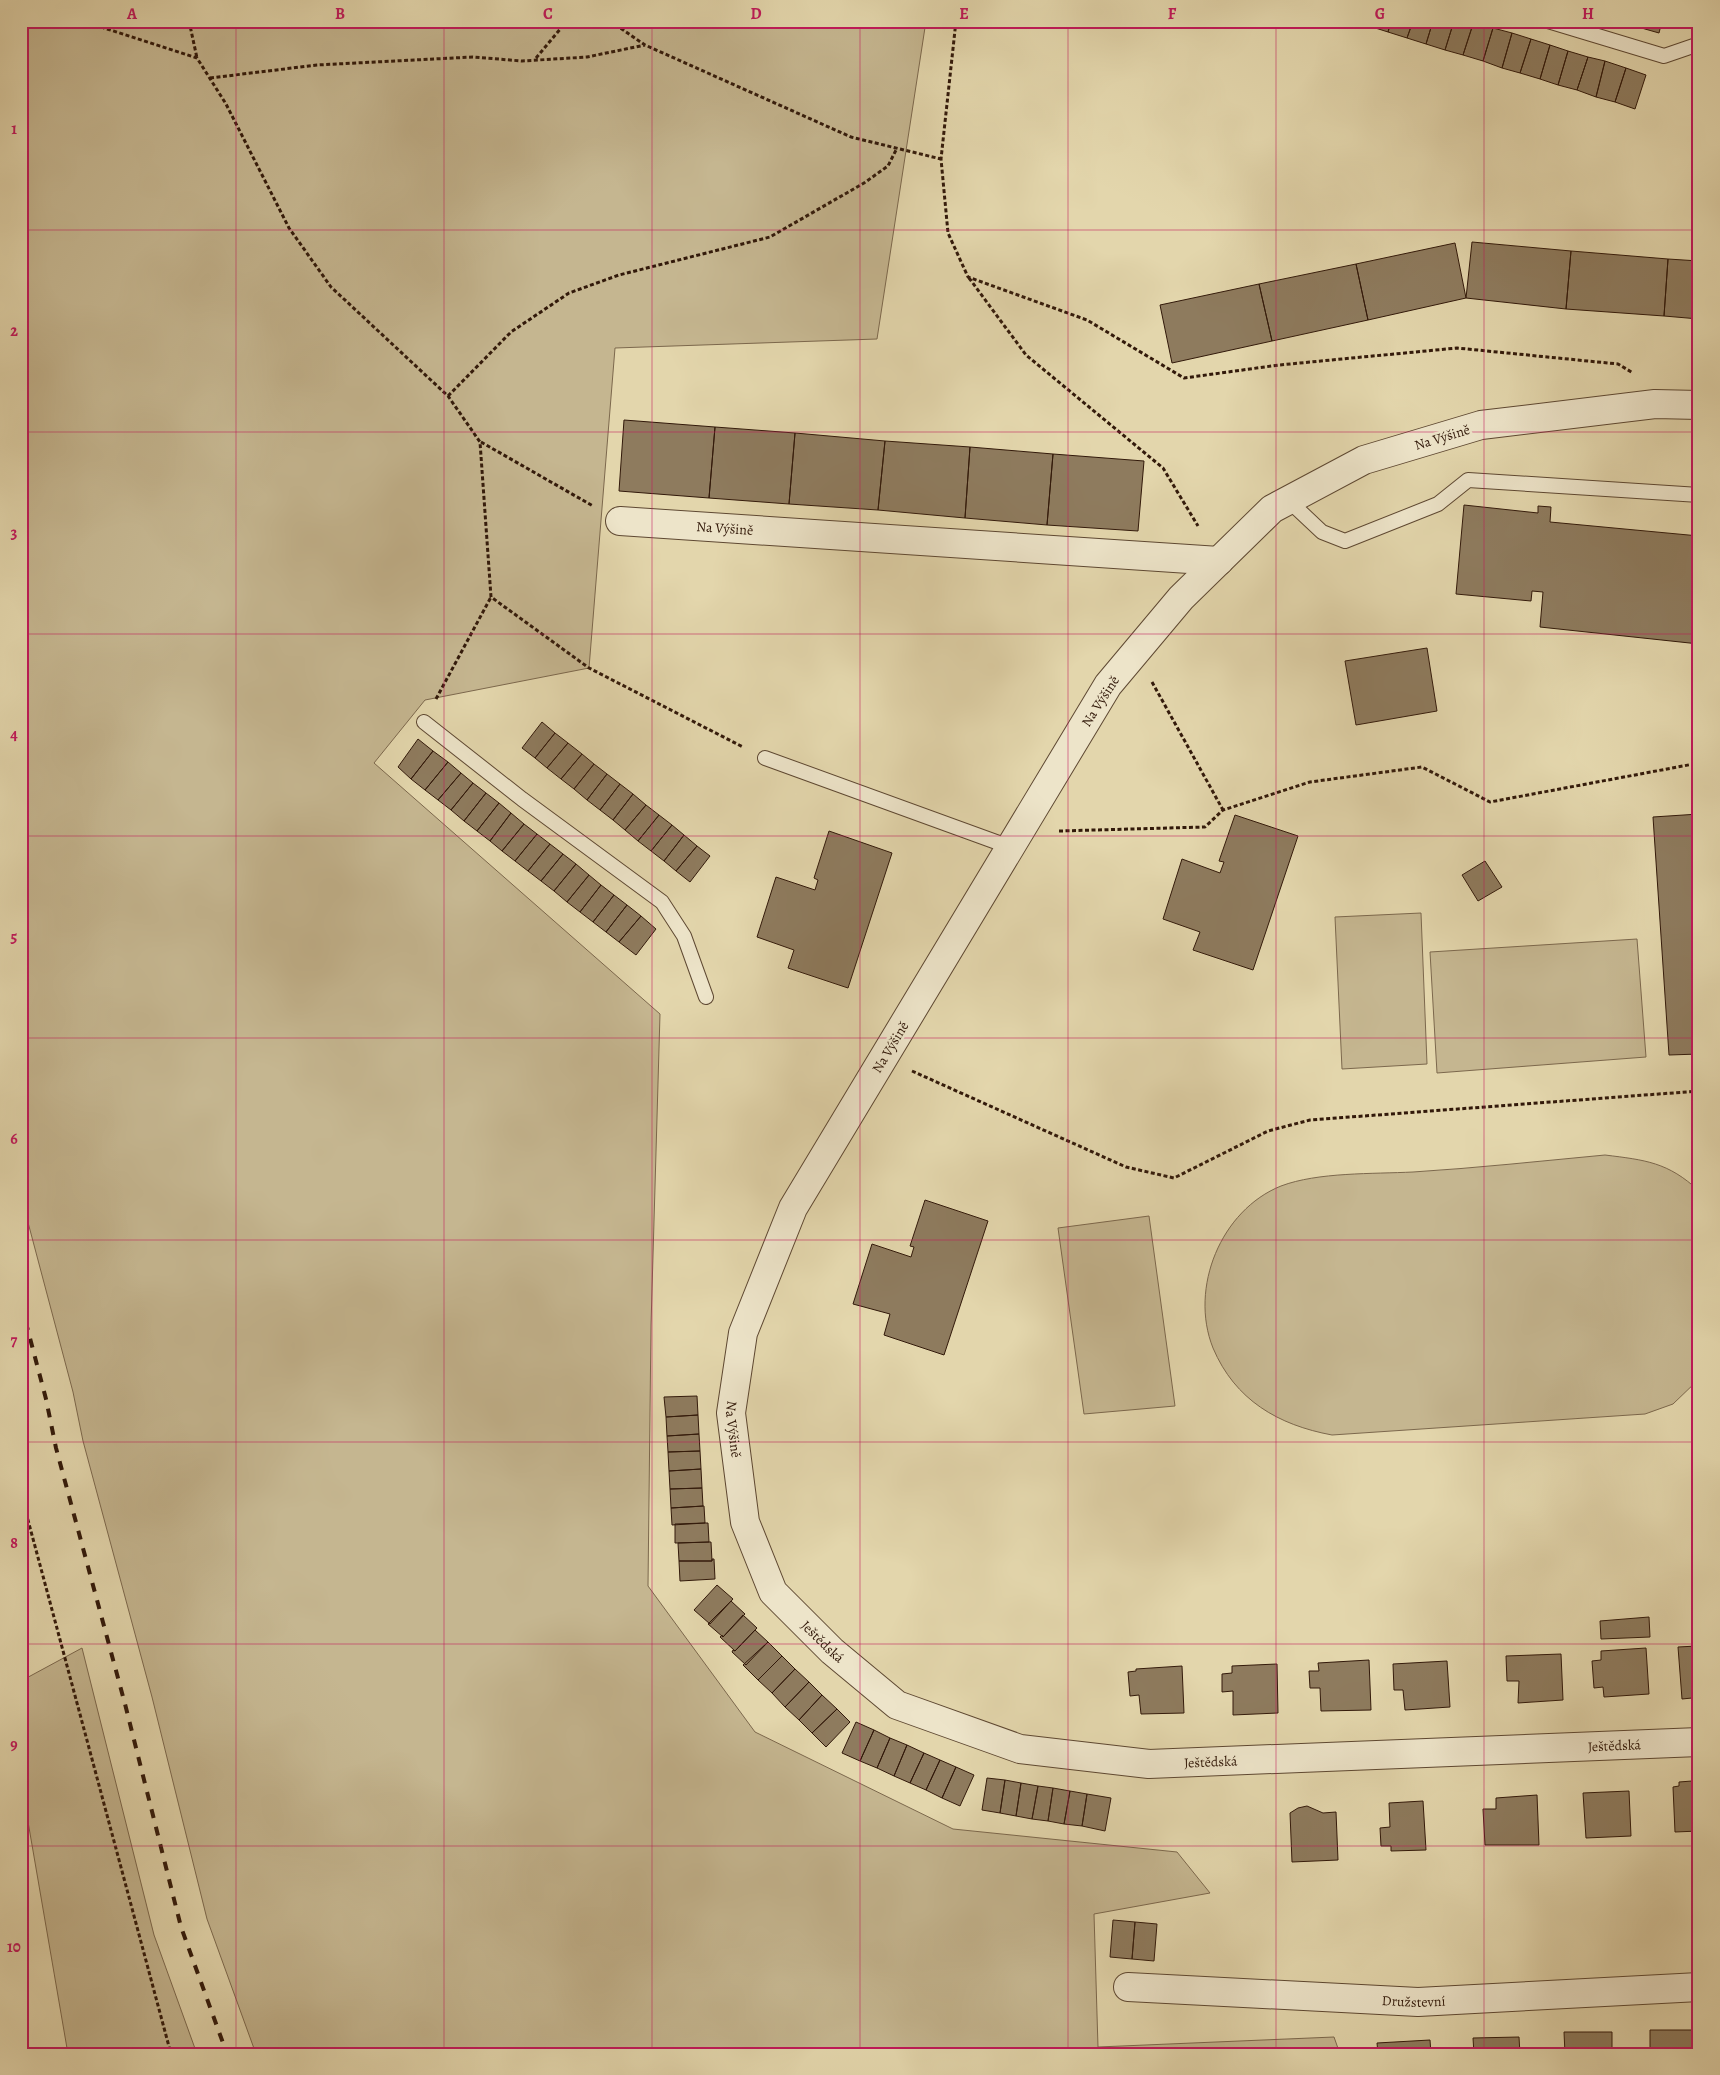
<svg xmlns="http://www.w3.org/2000/svg" width="1720" height="2075" font-family="Alegreya,serif">
<style>
.green{fill:#c5b690;stroke:#7c684d}
.building{fill:#8e7b5e;stroke:#32190a}
.lines{fill:none;stroke-linecap:round;stroke-linejoin:round}
.service-casing{stroke:#5e4832;stroke-width:16}
.minor-casing{stroke:#5e4832;stroke-width:30}
.path{stroke:#32190a;stroke-width:3;stroke-dasharray:4 2.5;stroke-linecap:butt}
.service{stroke:#ede4c9;stroke-width:14}
.minor{stroke:#ede4c9;stroke-width:28}
.rail{stroke:#32190a;stroke-width:4;stroke-dasharray:9 9;stroke-linecap:butt}
.grid{fill:none;stroke:#c2185b;stroke-width:1;stroke-opacity:0.55}
.labels{text-anchor:middle;stroke-width:5;stroke-linejoin:round;paint-order:stroke}
.street-label{font-size:14px;fill:#32190a;stroke:#ede4c9}
.neatline{fill:none;stroke:#c2185b;stroke-width:2}
.grid-label{font-size:16px;text-anchor:middle;font-weight:bold;fill:#c2185b}
</style>
<rect width="100%" height="100%" fill="#e3d6ac"/>
<filter id="stains"><feTurbulence type="fractalNoise" baseFrequency=".004" numOctaves="4"/><feColorMatrix values="0 0 0 0 .2 0 0 0 0 .09 0 0 0 0 .02 0 0 0 .5 -.17"/></filter>
<radialGradient id="worn" r=".72"><stop offset=".6" stop-color="#630" stop-opacity="0"/><stop offset="1" stop-color="#630" stop-opacity=".3"/></radialGradient>
<path class="green" d="M21 21H926L877 339 615 348 589 668 425 700 374 763 660 1014 651 1325 648 1586 755 1732 953 1829 1177 1852 1210 1893 1094 1914 1098 2047 1334 2037 1340 2054H256L207 1919 152 1697 83 1441 73 1392 21 1196Z
M1421 913 1427 1064 1342 1069 1335 917Z
M1637 939 1646 1057 1437 1073 1430 952Z
M1605 1155C1645 1160 1668 1162 1699 1191V1379L1673 1404 1645 1414 1332 1435C1278 1425 1235 1400 1213 1348 1189 1288 1221 1210 1281 1186 1318 1172 1373 1174 1413 1172 1477 1168 1541 1161 1605 1155Z
M1149 1216 1175 1406 1084 1414 1058 1228Z
M82 1648 154 1935 197 2054H68L21 1781V1681Z"/>
<path class="building" d="M1370 21H1391L1388 32 1369 26Z
M1391 21H1413L1407 38 1388 32Z
M1413 21H1433L1426 44 1407 38Z
M1433 21H1454L1445 50 1426 44Z
M1454 21H1474L1463 55 1445 50Z
M1474 21 1493 28 1483 61 1463 55Z
M1640 21H1662L1659 33 1638 27Z
M1493 28 1512 33 1502 68 1483 61Z
M1512 33 1531 39 1520 73 1502 68Z
M1531 39 1550 45 1540 79 1520 73Z
M1550 45 1568 51 1558 85 1540 79Z
M1568 51 1588 57 1577 90 1558 85Z
M1588 57 1605 61 1596 97 1577 90Z
M1605 61 1626 68 1615 102 1596 97Z
M1626 68 1646 75 1635 109 1615 102Z
M1472 242 1571 251 1566 309 1466 298Z
M1455 243 1466 298 1368 320 1356 264Z
M1571 251 1668 259 1664 316 1566 309Z
M1668 259 1699 261V319L1664 316Z
M1356 264 1368 320 1272 341 1259 284Z
M1259 284 1272 341 1172 363 1160 305Z
M624 420 715 427 709 498 619 491Z
M715 427 795 433 789 504 709 498Z
M795 433 885 441 878 510 789 504Z
M885 441 970 447 965 518 878 510Z
M970 447 1053 454 1047 525 965 518Z
M1053 454 1144 461 1138 531 1047 525Z
M1464 505 1538 513V506L1551 507 1550 522 1699 536V644L1540 627 1543 592 1532 591 1531 601 1456 594Z
M1427 648 1437 711 1356 725 1345 661Z
M542 722 555 733 535 758 522 748Z
M555 733 568 743 547 768 535 758Z
M418 739 433 751 411 779 398 767Z
M568 743 582 754 561 779 547 768Z
M433 751 448 762 425 790 411 779Z
M582 754 594 764 574 789 561 779Z
M448 762 461 773 438 800 425 790Z
M594 764 607 774 587 800 574 789Z
M461 773 473 783 451 810 438 800Z
M607 774 620 784 600 810 587 800Z
M473 783 486 793 464 821 451 810Z
M620 784 633 794 613 820 600 810Z
M486 793 499 803 477 831 464 821Z
M633 794 646 805 625 830 613 820Z
M499 803 511 813 490 841 477 831Z
M646 805 659 815 638 841 625 830Z
M511 813 524 824 502 851 490 841Z
M1699 814V1054L1669 1055 1653 817Z
M659 815 672 825 651 851 638 841Z
M1235 815 1298 836 1253 970 1193 950 1200 932 1163 919 1182 859 1220 873 1224 862 1219 861Z
M524 824 537 834 515 861 502 851Z
M672 825 684 835 664 861 651 851Z
M829 831 892 853 848 988 788 968 794 950 757 937 776 877 815 890 818 880 814 878Z
M537 834 550 844 528 871 515 861Z
M684 835 697 846 676 871 664 861Z
M550 844 563 854 541 881 528 871Z
M697 846 710 856 690 882 676 871Z
M563 854 576 864 554 891 541 881Z
M1485 861 1502 887 1478 901 1462 875Z
M576 864 589 875 567 902 554 891Z
M589 875 601 885 580 912 567 902Z
M601 885 614 895 593 922 580 912Z
M614 895 627 905 606 932 593 922Z
M627 905 641 916 619 942 606 932Z
M641 916 656 929 636 955 619 942Z
M925 1200 988 1221 944 1355 884 1335 890 1314 853 1304 872 1244 911 1257 914 1247 910 1246Z
M697 1396 698 1415 666 1417 664 1397Z
M698 1415 699 1434 667 1436 666 1417Z
M699 1434 700 1451 668 1452 667 1436Z
M700 1451 701 1469 669 1471 668 1452Z
M701 1469 702 1488 670 1489 669 1471Z
M702 1488 703 1506 671 1508 670 1489Z
M704 1506 705 1523 672 1525 671 1508Z
M705 1523H708L709 1542 675 1543V1524Z
M711 1542 712 1561H679L678 1543Z
M712 1559H714L715 1579 680 1581 679 1561H712Z
M1693 1581H1699V1692H1692V1698L1682 1699 1678 1647 1697 1646Z
M717 1585 733 1599 710 1624 694 1610Z
M731 1601 745 1614 723 1637 708 1624Z
M743 1615 757 1628 735 1651 720 1637 722 1635 723 1637Z
M1649 1617 1650 1637 1601 1639 1600 1621Z
M755 1630 768 1642 746 1665 732 1652 733 1650 735 1651Z
M768 1642 782 1656 758 1680 743 1665Z
M1646 1648 1649 1694 1604 1697 1603 1687 1594 1688 1592 1661 1601 1660V1651Z
M1561 1654 1563 1700 1518 1703 1519 1681H1507L1506 1656Z
M782 1656 795 1669 772 1693 758 1680Z
M1369 1660 1371 1710 1321 1711 1320 1688H1310L1309 1671H1319L1318 1663Z
M1447 1661 1450 1707 1405 1710 1403 1690H1394L1393 1664Z
M1277 1664 1278 1713 1233 1715V1691L1222 1692V1674L1232 1673V1666Z
M1182 1666 1184 1713 1141 1714 1139 1695 1130 1696 1128 1672 1136 1671V1669Z
M795 1669 809 1682 785 1707 772 1693Z
M809 1682 822 1695 799 1720 785 1707Z
M822 1695 837 1709 812 1733 799 1720Z
M837 1709 850 1722 826 1747 812 1733Z
M856 1722 874 1730 860 1761 842 1753Z
M874 1730 890 1738 877 1768 860 1761Z
M890 1738 907 1745 894 1776 877 1768Z
M907 1745 924 1753 910 1783 894 1776Z
M924 1753 940 1760 926 1790 910 1783Z
M940 1760 956 1767 942 1798 926 1790Z
M956 1767 974 1775 960 1806 942 1798Z
M987 1778 1005 1780 1000 1813 982 1810Z
M1005 1780 1021 1783 1016 1816 1000 1813Z
M1692 1781 1693 1786 1699 1785V1831L1675 1832 1673 1787 1679 1786V1782Z
M1021 1783 1038 1786 1032 1819 1016 1816Z
M1038 1786 1053 1788 1048 1821 1032 1819Z
M1053 1788 1070 1791 1064 1824 1048 1821Z
M1070 1791 1087 1794 1082 1826 1064 1824Z
M1629 1791 1631 1836 1586 1838 1583 1793Z
M1087 1794 1111 1798 1105 1831 1082 1826Z
M1537 1795 1539 1845H1485L1483 1809H1496V1798Z
M1423 1801 1426 1850 1391 1851V1846H1381L1380 1828 1390 1827 1389 1803Z
M1307 1806 1323 1813 1336 1812 1338 1860 1292 1862 1290 1813 1298 1808Z
M1113 1920 1135 1922 1132 1959 1110 1957Z
M1135 1922 1157 1924 1154 1961 1132 1959Z
M1650 2030H1696L1698 2054H1650Z
M1564 2032H1612V2054H1565Z
M1519 2037 1520 2054H1474L1473 2038Z
M1430 2040 1431 2054H1378L1377 2043Z"/>
<g class="lines">
<defs>
<path id="service" d="M1548 21 1664 56 1699 44
M1288 500 1322 532 1345 541 1438 504 1468 480 1699 495
M424 722 522 799 662 902 684 936 706 997
M765 758 1010 847"/>
<g id="minor">
<path id="s1" d="M1699 405 1655 404 1481 425 1364 460 1272 509 1181 598 1108 685 793 1208 743 1333 731 1413 745 1522 773 1592 832 1651 897 1705 1020 1749 1149 1764 1699 1742"/>
<path id="s2" d="M620 521 1219 561"/>
<path id="s3" d="M1128 1987 1418 2002 1699 1987"/>
</g>
</defs>
<use href="#service" class="service-casing"/>
<use href="#minor" class="minor-casing"/>
<path class="path" d="M97 21 104 28 197 58 226 104 289 228 331 287 448 396 480 442 491 597 589 668 743 747
M189 21 197 58
M610 21 645 45 851 137 941 159
M956 21 941 159 948 233 968 277 1087 320 1184 378 1279 365 1457 348 1618 364 1633 373
M536 58 567 21
M210 78 317 65 473 57 522 61 587 57 645 45
M969 278 1026 355 1163 468 1198 526
M448 396 511 332 569 293 619 275 770 237 864 183 888 166 897 148
M481 442 593 506
M1152 682 1223 810
M436 699 491 597
M1059 831 1205 827 1223 810 1310 782 1422 767 1490 802 1699 763
M912 1071 1126 1167 1174 1178 1268 1131 1310 1120 1699 1091
M21 1494 171 2054"/>
<use href="#service" class="service"/>
<use href="#minor" class="minor"/>
<path class="rail" d="M21 1304 46 1399 56 1448 125 1704 181 1927 227 2054"/>
</g>
<path class="grid" d="M236 21V2054M444 21V2054M652 21V2054M860 21V2054M1068 21V2054M1276 21V2054M1484 21V2054M21 230H1699M21 432H1699M21 634H1699M21 836H1699M21 1038H1699M21 1240H1699M21 1442H1699M21 1644H1699M21 1846H1699"/>
<g class="labels">
<g class="street-label">
<text transform="translate(1442 437) rotate(-17)" y="5">Na Výšině</text>
<text dy="5" stroke="none"><textPath href="#s2" startOffset="105">Na Výšině</textPath></text>
<text transform="translate(1100 701) rotate(-57)" y="5">Na Výšině</text>
<text transform="translate(890 1047) rotate(-59)" y="5">Na Výšině</text>
<text dy="5" stroke="none"><textPath href="#s1" startOffset="1529">Na Výšině</textPath></text>
<text dy="5" stroke="none"><textPath href="#s1" startOffset="1768">Ještědská</textPath></text>
<text dy="5" stroke="none"><textPath href="#s1" startOffset="2592">Ještědská</textPath></text>
<text dy="5" stroke="none"><textPath href="#s1" startOffset="2188">Ještědská</textPath></text>
<text dy="5" stroke="none"><textPath href="#s3" startOffset="286">Družstevní</textPath></text>
</g>
</g>
<rect width="1720" height="2075" fill="none" stroke="#e3d6ac" stroke-width="55"/>
<rect x="28" y="28" width="1664" height="2020" class="neatline"/>
<g class="grid-label">
<text x="132" y="19">A</text>
<text x="340" y="19">B</text>
<text x="548" y="19">C</text>
<text x="756" y="19">D</text>
<text x="964" y="19">E</text>
<text x="1172" y="19">F</text>
<text x="1380" y="19">G</text>
<text x="1588" y="19">H</text>
<text x="14" y="134">1</text>
<text x="14" y="336">2</text>
<text x="14" y="538">3</text>
<text x="14" y="740">4</text>
<text x="14" y="942">5</text>
<text x="14" y="1144">6</text>
<text x="14" y="1346">7</text>
<text x="14" y="1548">8</text>
<text x="14" y="1750">9</text>
<text x="14" y="1952">10</text>
</g>
<rect width="100%" height="100%" filter="url(#stains)"/>
<rect width="100%" height="100%" fill="url(#worn)"/>
</svg>
